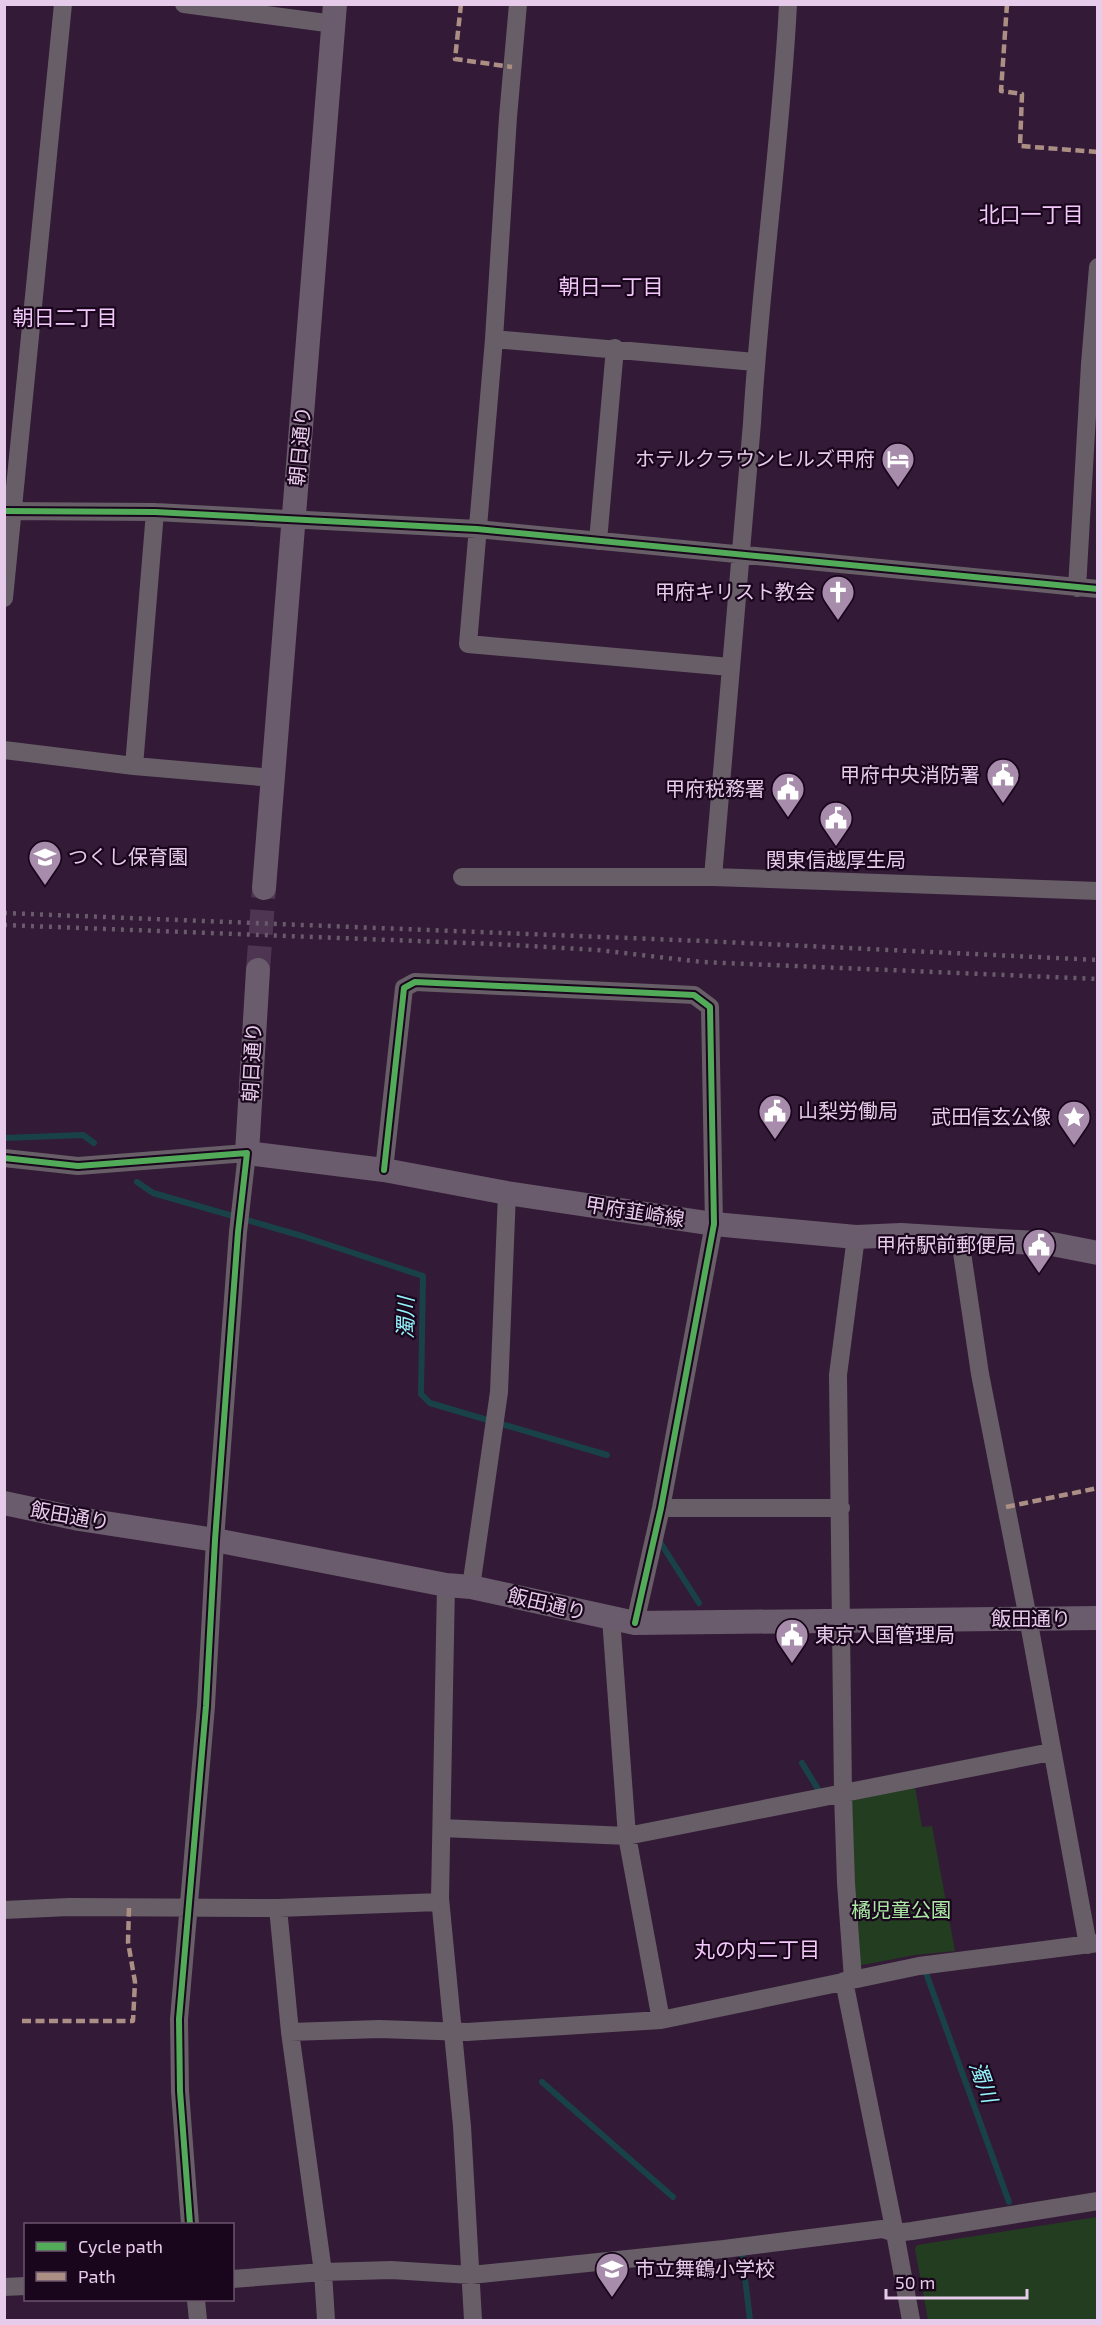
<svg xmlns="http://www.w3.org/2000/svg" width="1102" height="2325" font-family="'Exo 2','Noto Sans JP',sans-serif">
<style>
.green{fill:#233d20}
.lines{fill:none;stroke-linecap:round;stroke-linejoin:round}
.stream{stroke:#194248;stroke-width:6}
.major-tunnel{stroke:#4e3551;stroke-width:24;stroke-dasharray:24 12;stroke-linecap:butt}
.minor{stroke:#675e67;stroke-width:18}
.major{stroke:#6a5b6d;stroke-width:24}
.rail{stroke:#695b6c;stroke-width:4.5;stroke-dasharray:3 6;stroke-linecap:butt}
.quiet{stroke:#ac8f84;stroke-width:4.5;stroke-dasharray:9 4.5;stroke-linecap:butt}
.cycleway-casing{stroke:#19061c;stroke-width:10}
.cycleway{stroke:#51ab58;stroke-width:6}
.labels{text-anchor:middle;stroke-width:4.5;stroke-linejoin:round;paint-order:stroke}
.street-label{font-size:20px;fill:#e6cbea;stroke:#19061c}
.poi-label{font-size:20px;fill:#e6cbea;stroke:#19061c;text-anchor:end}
.park-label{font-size:20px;fill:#aaeaa3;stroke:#19061c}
.neighbourhood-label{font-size:21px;fill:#f3c8fa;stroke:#19061c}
.water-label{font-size:21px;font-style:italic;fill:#93f4fc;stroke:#19061c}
</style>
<rect width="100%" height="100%" fill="#331a36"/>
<path class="green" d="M915 1787 922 1827 932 1826 955 1951 915 1955 857 1966 850 1801Z
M1097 2217V2320H928L915 2249 917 2245Z"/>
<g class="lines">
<path class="stream" d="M4 1138 83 1135 94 1143
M137 1182 153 1193 302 1236 423 1276 421 1394 430 1403 607 1455
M658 1539 699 1603
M802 1763 821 1794
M926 1973 1009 2202
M542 2082 673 2197
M742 2253 750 2320"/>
<path class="major-tunnel" d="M258 970 264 888"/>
<path class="minor" d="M184 4 334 24
M518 4 508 117 494 339 468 644 730 667
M494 339 755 362
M4 511 155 512 477 529 1098 589
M598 541 615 348
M1077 588 1090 364 1098 267
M4 598 63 4
M4 750 134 766 273 778
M134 766 155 512
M462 877H713L1098 891
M713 877 752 423C760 283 781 144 788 4
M4 1158 78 1166 247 1153 238 1232 215 1540 206 1706 179 2019 180 2091 190 2224
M384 1170 404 988 415 982 694 995 710 1007 714 1224 661 1508 635 1623
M960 1239 980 1374 1028 1618 1088 1945
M661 1508H841
M446 1585 440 1898 462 2126 473 2320
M471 1587 499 1392 507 1193
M611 1618 627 1836 661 2020
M442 1828 627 1836 1051 1752
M278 1908 440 1902
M4 1910 69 1907 278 1908 290 2032 323 2272 326 2320
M853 1979 846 1883 843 1794 838 1375 856 1237
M844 1981 895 2233 911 2320
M290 2032 379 2029 467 2032 661 2020 919 1966 1098 1943
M232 2279 323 2272 391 2270 471 2275 724 2249 882 2229 895 2233 912 2231 1098 2201
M4 2287 26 2286
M196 2300 198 2320"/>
<path class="major" d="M264 888 335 4
M258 970 247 1153 384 1170 507 1193 714 1224 856 1237 901 1235 1052 1244 1098 1253
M4 1503 79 1519 215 1540 446 1585 471 1587 635 1623 1098 1618"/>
<path class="rail" d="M4 913 703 941 1098 960
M4 925 494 944 598 950 702 962 1098 979"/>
<path class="quiet" d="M461 4 455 59 512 67
M1007 4 1001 91 1022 94 1020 146 1098 152
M1006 1507 1098 1488
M22 2021H133L135 1982 128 1942 129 1908"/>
<defs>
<path id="cycleway" d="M4 511 155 512 477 529 1098 589
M4 1158 78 1166 247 1153 238 1232 215 1540 206 1706 179 2019 180 2091 190 2224
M384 1170 404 988 415 982 694 995 710 1007 714 1224 661 1508 635 1623"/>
</defs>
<use href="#cycleway" class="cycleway-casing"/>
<use href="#cycleway" class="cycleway"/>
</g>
<defs>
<symbol id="hotel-pin" viewBox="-11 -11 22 30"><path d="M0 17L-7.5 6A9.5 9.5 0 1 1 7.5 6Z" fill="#a78dab" stroke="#19061c"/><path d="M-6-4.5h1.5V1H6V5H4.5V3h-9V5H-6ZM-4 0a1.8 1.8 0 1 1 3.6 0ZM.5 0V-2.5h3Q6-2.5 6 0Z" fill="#fff"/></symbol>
<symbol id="church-pin" viewBox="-11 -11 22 30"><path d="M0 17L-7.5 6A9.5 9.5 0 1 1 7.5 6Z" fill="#a78dab" stroke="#19061c"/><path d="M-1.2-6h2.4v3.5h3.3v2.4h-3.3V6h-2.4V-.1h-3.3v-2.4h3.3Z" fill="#fff"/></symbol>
<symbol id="civic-pin" viewBox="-11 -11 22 30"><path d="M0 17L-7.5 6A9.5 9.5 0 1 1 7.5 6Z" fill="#a78dab" stroke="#19061c"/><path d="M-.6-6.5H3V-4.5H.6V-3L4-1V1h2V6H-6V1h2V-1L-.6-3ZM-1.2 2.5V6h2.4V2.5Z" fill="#fff"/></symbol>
<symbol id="school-pin" viewBox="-11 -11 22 30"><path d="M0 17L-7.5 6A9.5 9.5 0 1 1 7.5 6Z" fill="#a78dab" stroke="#19061c"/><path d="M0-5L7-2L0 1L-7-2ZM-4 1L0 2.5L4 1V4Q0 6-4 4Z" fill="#fff"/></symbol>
<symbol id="sight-pin" viewBox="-11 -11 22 30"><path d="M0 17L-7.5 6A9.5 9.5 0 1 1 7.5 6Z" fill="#a78dab" stroke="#19061c"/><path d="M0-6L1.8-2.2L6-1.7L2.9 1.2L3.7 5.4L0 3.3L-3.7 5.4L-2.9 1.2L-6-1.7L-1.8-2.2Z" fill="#fff"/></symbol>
</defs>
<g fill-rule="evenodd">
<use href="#hotel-pin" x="879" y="440" width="38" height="52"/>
<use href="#church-pin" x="819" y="573" width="38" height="52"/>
<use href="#civic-pin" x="984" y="756" width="38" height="52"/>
<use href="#civic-pin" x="769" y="770" width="38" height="52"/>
<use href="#civic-pin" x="817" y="799" width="38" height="52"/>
<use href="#school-pin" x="26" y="838" width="38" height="52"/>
<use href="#civic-pin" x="756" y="1092" width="38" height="52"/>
<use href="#sight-pin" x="1055" y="1098" width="38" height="52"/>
<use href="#civic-pin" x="1020" y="1226" width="38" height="52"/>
<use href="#civic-pin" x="773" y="1616" width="38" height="52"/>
<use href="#school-pin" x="593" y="2250" width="38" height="52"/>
</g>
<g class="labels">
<g class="street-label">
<text transform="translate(300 446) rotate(-85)" y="7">朝日通り</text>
<text transform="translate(252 1062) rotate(-87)" y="7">朝日通り</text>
<text transform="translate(635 1212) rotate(9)" y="7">甲府韮崎線</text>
<text transform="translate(70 1516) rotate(10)" y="7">飯田通り</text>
<text transform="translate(547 1604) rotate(13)" y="7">飯田通り</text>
<text x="1031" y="1626">飯田通り</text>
</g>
<g class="poi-label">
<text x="875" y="466">ホテルクラウンヒルズ甲府</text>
<text x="815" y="599">甲府キリスト教会</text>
<text x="980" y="782">甲府中央消防署</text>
<text x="765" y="796">甲府税務署</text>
<text x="68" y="864" text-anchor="start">つくし保育園</text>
<text x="836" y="867" text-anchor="middle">関東信越厚生局</text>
<text x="798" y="1118" text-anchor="start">山梨労働局</text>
<text x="1051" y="1124">武田信玄公像</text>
<text x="1016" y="1252">甲府駅前郵便局</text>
<text x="815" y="1642" text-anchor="start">東京入国管理局</text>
<text x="635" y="2276" text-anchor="start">市立舞鶴小学校</text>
</g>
<g class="park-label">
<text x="901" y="1917">橘児童公園</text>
</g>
<g class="neighbourhood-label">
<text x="1031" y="222">北口一丁目</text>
<text x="611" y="294">朝日一丁目</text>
<text x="65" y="325">朝日二丁目</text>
<text x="757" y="1957">丸の内二丁目</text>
</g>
<g class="water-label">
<text transform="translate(406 1318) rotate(-89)" y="7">濁川</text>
<text transform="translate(983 2082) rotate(70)" y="7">濁川</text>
</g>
</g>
<rect width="1102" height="2325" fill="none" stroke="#e6cbea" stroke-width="12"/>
<rect x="24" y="2223" width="210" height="78" fill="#19061c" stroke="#6b556e" stroke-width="1.5"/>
<rect x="36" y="2242" width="30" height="9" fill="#51ab58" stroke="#6b556e" stroke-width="1.5"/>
<text x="78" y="2253" font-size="18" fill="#e6cbea">Cycle path</text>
<rect x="36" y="2272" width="30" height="9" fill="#ac8f84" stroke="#6b556e" stroke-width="1.5"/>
<text x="78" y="2283" font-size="18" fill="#e6cbea">Path</text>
<path d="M886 2289v9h141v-9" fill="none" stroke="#e6cbea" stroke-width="3"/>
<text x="895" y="2289" font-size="18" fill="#e6cbea" stroke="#19061c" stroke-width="4.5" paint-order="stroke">50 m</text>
</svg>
